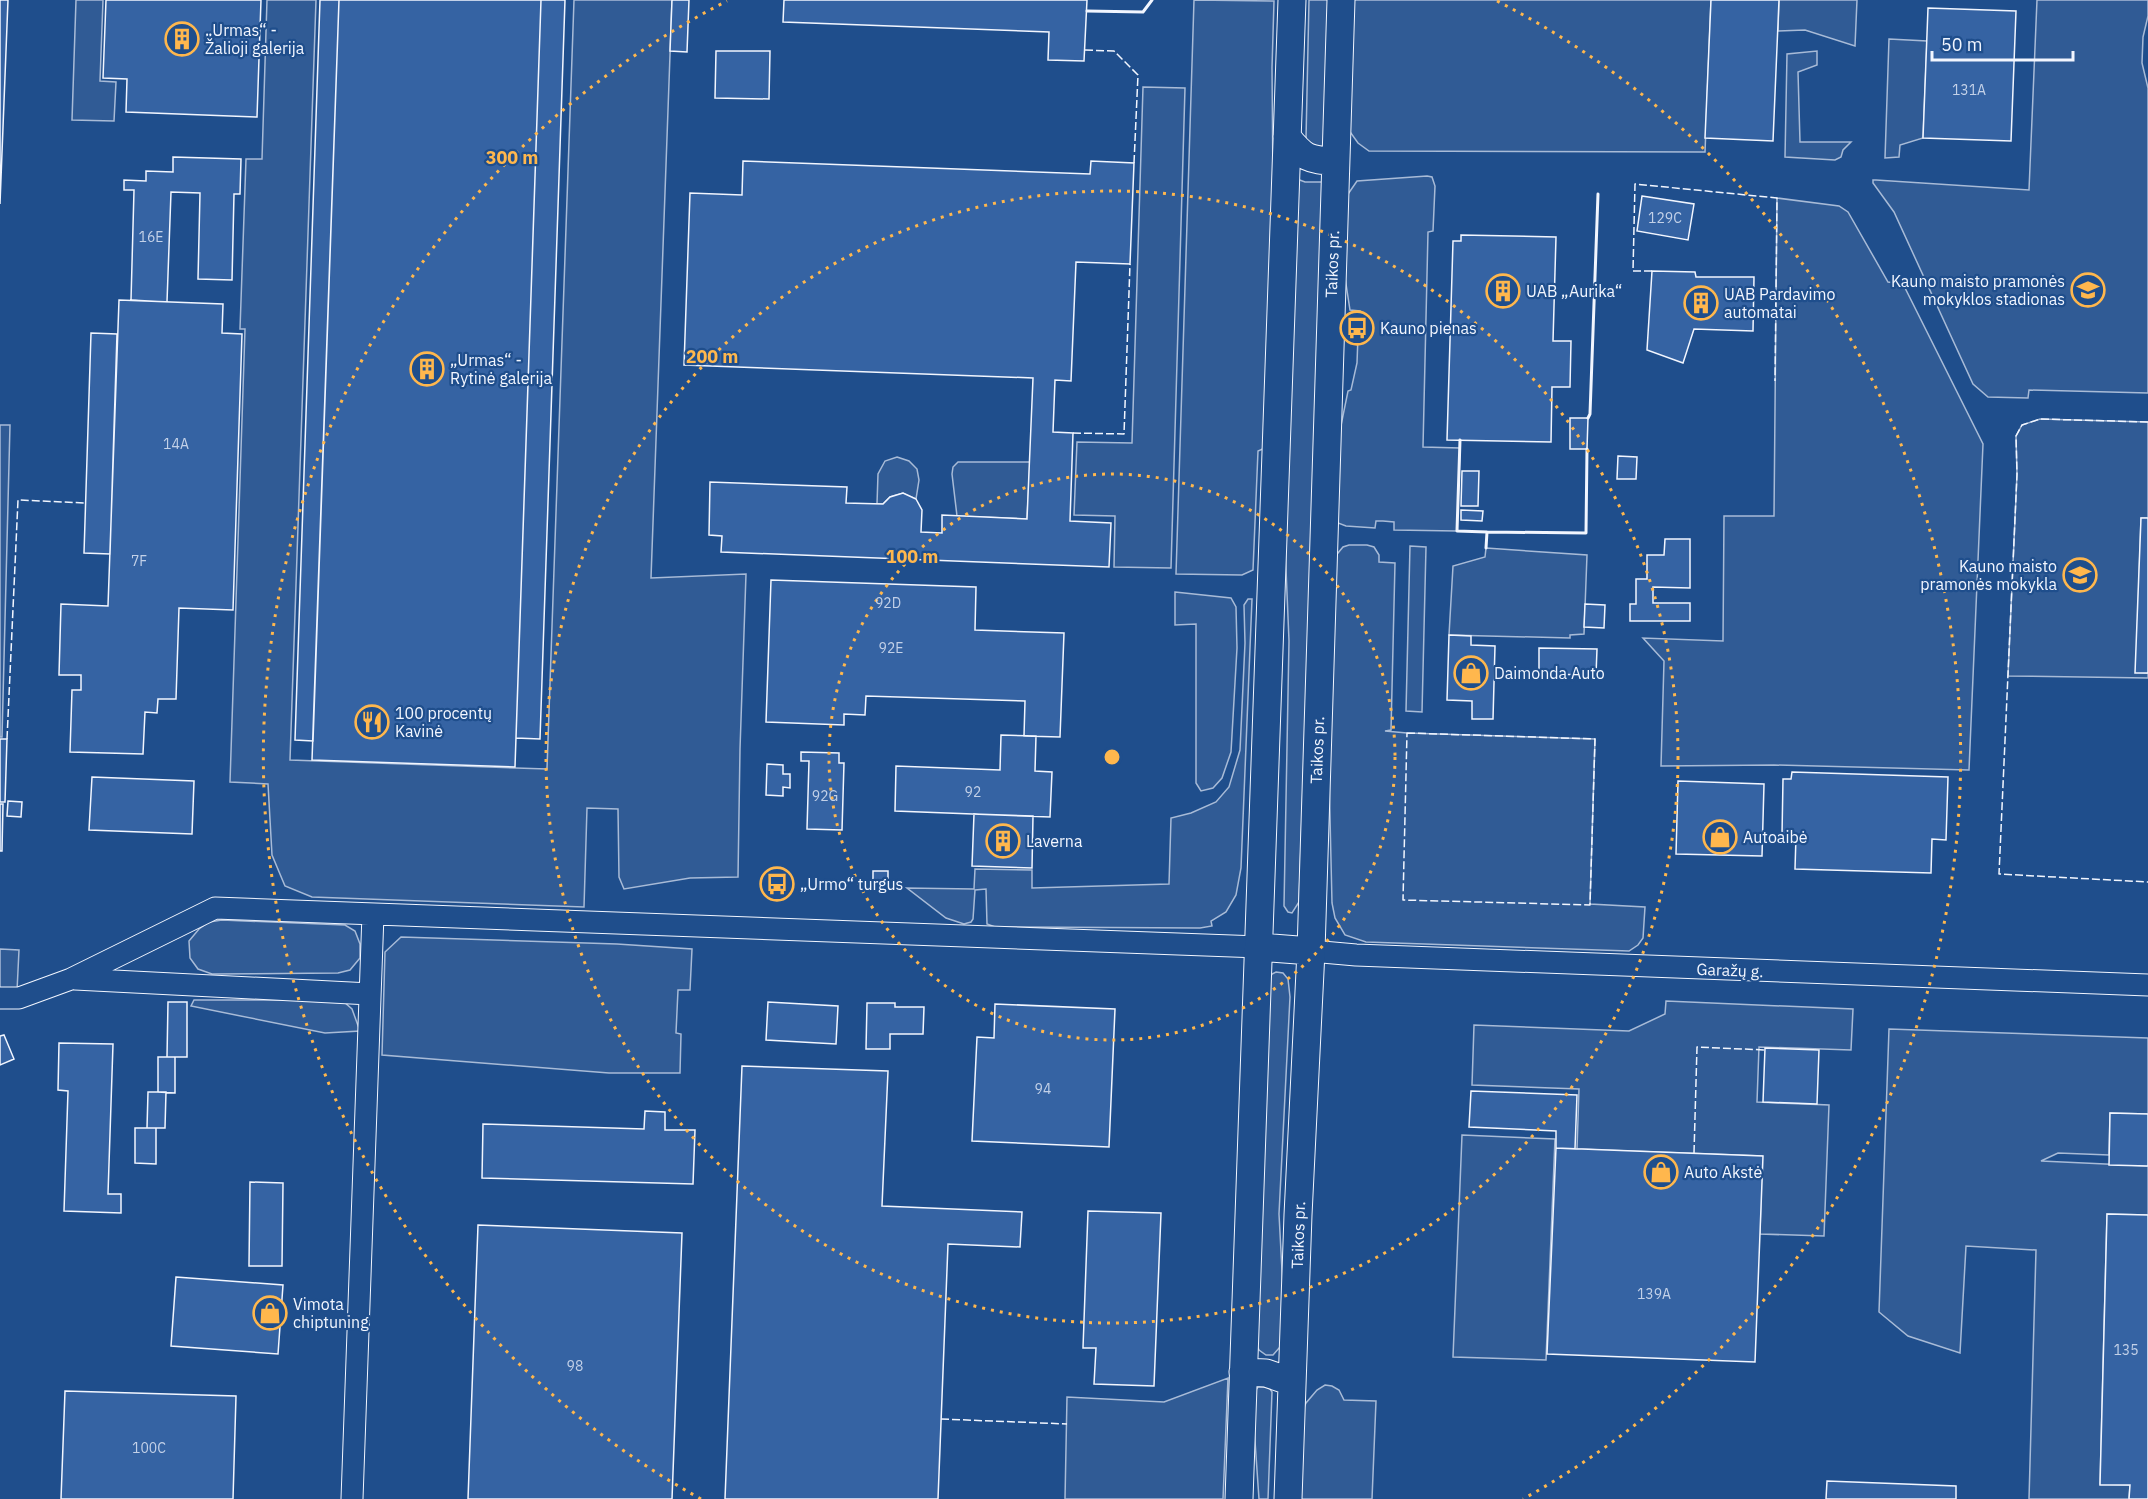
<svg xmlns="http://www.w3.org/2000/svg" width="2148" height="1499" font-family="'IBM Plex Sans',sans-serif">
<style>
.built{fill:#305b95;stroke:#a8bbd7;stroke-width:1.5}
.building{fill:#3563a3;stroke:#f2f6ff;stroke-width:1.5}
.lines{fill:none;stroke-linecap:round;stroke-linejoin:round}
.minor-casing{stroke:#f2f6ff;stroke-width:23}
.major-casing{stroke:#f2f6ff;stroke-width:29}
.minor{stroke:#1f4e8c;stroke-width:21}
.major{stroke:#1f4e8c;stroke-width:27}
.fence{stroke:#f2f6ff;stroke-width:1.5;stroke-dasharray:8 3;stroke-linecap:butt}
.wall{stroke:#f2f6ff;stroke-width:3}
.ring{fill:none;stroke:#ffb74d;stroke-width:3;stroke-dasharray:3 6}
.labels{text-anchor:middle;stroke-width:4.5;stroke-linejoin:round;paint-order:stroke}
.number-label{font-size:14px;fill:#c3d1e8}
.poi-label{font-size:16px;fill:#f2f6ff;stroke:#1f4e8c;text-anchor:start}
.street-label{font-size:16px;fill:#f2f6ff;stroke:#1f4e8c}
.centre{fill:#ffb74d;stroke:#1f4e8c;stroke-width:3}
.ring-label{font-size:18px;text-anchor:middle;font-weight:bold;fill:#ffb74d;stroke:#1f4e8c;stroke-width:4.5;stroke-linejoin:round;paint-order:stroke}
</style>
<rect width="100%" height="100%" fill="#1f4e8c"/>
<path class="built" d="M76 0H103L100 81 116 82 114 121 72 120Z
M267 0H316L290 760 547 769 574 0H672L651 578 746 574 740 749 738 877 690 878 624 889 619 877 618 809 587 808 584 907 312 897 285 886 272 855 268 784 230 782 245 329H240L246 159H262Z
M1194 0 1274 1 1272 68 1273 184 1265 448 1258 451 1253 570 1242 575 1176 574Z
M1309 0H1328L1326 141 1321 148 1315 150 1306 139Z
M1352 0H1711L1705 152 1369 151 1358 143 1348 129Z
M1779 0H1857L1855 46 1805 30 1778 31Z
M2037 0H2148V16L2143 37 2142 63 2148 88V393L2029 390 2028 398 1988 397 1973 384 1894 212 1873 183V180H1876L2029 190Z
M1889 39 1927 41 1923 138 1900 145 1899 157 1885 158Z
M1817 51V65L1798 72 1800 142H1851L1843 150 1841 157 1835 160 1785 157 1787 54Z
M1143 87 1185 88 1171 568 1114 567 1115 516 1074 515 1077 442 1132 443Z
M1427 176 1432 177 1435 186 1433 231 1428 232 1423 447 1460 448 1457 531 1394 530V522L1383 521H1376L1375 528 1346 526 1338 523 1334 516 1337 445 1348 391 1351 390 1357 363 1358 336H1362L1363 322H1360V311L1350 310 1344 271 1346 197 1357 181Z
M1297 179 1305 182H1324L1299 902 1292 913 1288 912 1284 906 1289 641 1285 545Z
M1777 198 1839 206 1848 212 1888 282 1903 284 1983 444 1969 770 1774 765 1661 766 1664 661 1643 638 1723 641 1724 516H1774Z
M2040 419 2148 422V518H2141L2136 672 2148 673V678L2008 676 2017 474 2016 436 2022 425Z
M0 425H10L2 737H0Z
M897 457 909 461 917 469 919 480 916 499 903 493 890 497 883 504H877L878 474 885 461Z
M958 462H1030L1027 519 957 516 952 474 953 467Z
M1349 545H1367L1374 547 1379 555V562L1395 563 1391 730 1385 731 1407 733 1595 739 1590 904 1645 907 1643 938 1638 945 1629 951 1366 942 1345 935 1335 918 1332 903 1328 731 1333 559 1343 547Z
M1410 546 1426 547 1422 712 1406 711Z
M1486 548 1587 555 1584 634 1570 635V638L1449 635 1453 566 1485 557Z
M1175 592 1231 598 1236 607 1237 648 1231 752 1222 778 1213 788 1201 791 1196 783V624L1175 625Z
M1248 599H1252L1241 868 1236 895 1226 912 1211 921 1212 926 1200 928 995 927 987 924 986 889 975 890 973 919 971 922 964 924 946 918 907 888 974 889 975 869 1032 870V888L1169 884 1171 818 1191 813 1216 802 1229 787 1240 750 1245 643 1244 605Z
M222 920 345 925 355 931 360 944V958L350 970 338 973 212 974 198 969 190 958 189 941 199 929 209 922Z
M401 937 617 944 692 949 690 990H678L676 1033 681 1034 680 1073H609L382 1055 385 952Z
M0 949 19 950 17 991 0 990Z
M1276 972 1283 973 1288 979 1290 997 1279 1214 1284 1308 1280 1347 1273 1355H1266L1259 1350 1256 1343 1269 979 1272 974Z
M194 1000H333L344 1002 352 1009 360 1031 325 1033 191 1006Z
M1666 1001 1853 1009 1851 1050 1759 1047 1757 1102 1829 1105 1824 1236 1760 1234 1762 1156 1577 1149 1579 1089 1472 1085 1474 1025 1629 1031 1665 1014Z
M1889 1029 2148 1038V1114L2110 1113 2109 1155 2058 1153 2041 1161 2148 1166V1215L2107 1214 2100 1484 2130 1485 2129 1499H2029L2036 1250 1966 1246 1960 1353 1908 1336 1879 1312Z
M1462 1135 1555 1139 1546 1360 1453 1357Z
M1228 1378 1223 1499H1065L1067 1397 1164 1402Z
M1325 1385 1332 1386 1339 1390 1344 1400 1376 1401 1372 1499H1299L1302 1412 1306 1403 1317 1390Z
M1258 1387H1269L1272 1392 1268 1499H1259L1253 1412V1394Z"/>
<path class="building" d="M0 0H8L0 204Z
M106 0H261L257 117 126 112 127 79 103 78Z
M320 0H339L313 741 295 740Z
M339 0H541L515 767 312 760Z
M541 0H565L540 739 516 738Z
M672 0H689L687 52 670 51Z
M784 0H1087L1084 61 1048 60 1049 32 783 22Z
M1711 0H1779L1773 141 1705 138Z
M1928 8 2016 11 2011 141 1923 138Z
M716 51H770L769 99 715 98Z
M173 157 241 159 240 194H234L232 280 198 279 200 193 171 192 167 302 131 300 134 190H124V180L146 181V171L173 172Z
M743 161 1090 174 1091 161 1134 163 1130 264 1076 262 1071 381 1055 380 1053 432 1073 433 1070 521 1111 523 1109 567 721 552 722 536 709 535 710 482 847 487 846 503 883 504 890 497 903 493 916 499 922 510 921 532 942 533V515L1027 519 1033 378 684 365 690 193 742 195Z
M1642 196 1694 204 1688 240 1637 231Z
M1461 235 1556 237 1553 341H1571L1570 387H1552L1551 442 1447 440 1453 241H1461Z
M1652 271 1695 272 1696 277H1754L1753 331 1694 329 1683 363 1647 350Z
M119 300 223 304 222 333 242 334 233 610 179 608 176 699H158L157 713 145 712 143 754 70 752 72 690H81V675H59L61 604 108 606Z
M91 333 117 334 110 554 84 553Z
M1570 418H1588L1587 449H1570Z
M1618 456 1637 457 1636 479H1617Z
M1462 471H1479L1478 506H1461Z
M1461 510 1483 511 1482 521 1461 520Z
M2141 518H2148V673H2135Z
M1665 539H1690V588L1653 587V603H1690V621H1630V604H1636V579H1647V555H1664Z
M771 580 976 587 975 630 1064 633 1060 737 1024 736 1025 701 866 696 865 715 844 714V725L766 722Z
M1585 604 1605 605 1604 628 1584 627Z
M1449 635 1471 636V645L1495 646 1493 719H1472V701L1447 700Z
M1539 648 1597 649 1596 675 1539 674Z
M1001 735 1036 736 1035 771 1052 772 1050 817 895 811 896 766 1000 770Z
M0 739H7L5 802H0Z
M801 752 839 753V763H844L842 830 807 829 809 761H801Z
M767 764 783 765V774H790V788L783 787V796L766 795Z
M1792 772 1948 777 1946 840 1932 839 1931 873 1795 869 1796 836 1782 835 1783 779H1791Z
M92 777 194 781 192 834 89 830Z
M1678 781 1764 784 1762 856 1676 854Z
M8 801 22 802 21 817 7 816Z
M0 804H3L2 851H0Z
M974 814 1033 816 1032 868 972 866Z
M873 871H888V883L873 882Z
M168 1002H187V1057H167Z
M768 1002 838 1006 836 1044 766 1040Z
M867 1003H895V1007H924L923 1034H890V1049H866Z
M995 1004 1115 1009 1109 1147 972 1141 977 1037 994 1038Z
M4 1035 14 1059 0 1065V1036Z
M59 1043 113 1044 108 1194H121V1213L64 1211 68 1091 58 1090Z
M1765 1048 1819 1050 1817 1104 1763 1102Z
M158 1057H175V1093L158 1092Z
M742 1066 888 1071 882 1206 1022 1212 1020 1247 948 1244 938 1499H725Z
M1471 1091 1577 1095 1575 1149 1556 1148V1131L1469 1127Z
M148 1092H166L165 1128H147Z
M645 1111 665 1112V1130H695L693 1184 482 1178 483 1124 644 1129Z
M2110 1113 2148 1114V1166L2109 1165Z
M135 1128H156V1164L135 1163Z
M1556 1148 1763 1156 1755 1362 1547 1354Z
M250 1182 283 1183 282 1266H249Z
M1088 1211 1161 1213 1154 1386 1094 1384 1096 1348H1083Z
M2107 1214 2148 1215V1499H2129L2130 1485H2100Z
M478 1225 682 1233 672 1499H468Z
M176 1277 283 1285 278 1354 171 1346Z
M65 1391 236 1396 233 1499H61Z
M1827 1481 1956 1486V1499H1826Z"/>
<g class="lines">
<defs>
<path id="minor" d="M1311 951 1356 955 2148 985
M75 979 370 994
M0 998H19L71 979 215 908 1259 947
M352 1499 373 914"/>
<path id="major" d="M1287 137C1304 158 1308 160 1335 161
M1259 947 1311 951
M1243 1372 1266 1373 1292 1382
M1239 1499 1292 0
M1288 1499 1298 1215 1311 951 1341 0"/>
</defs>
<use href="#minor" class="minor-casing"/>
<use href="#major" class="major-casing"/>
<use href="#minor" class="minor"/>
<use href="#major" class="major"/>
<path class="fence" d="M1085 50 1114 51 1138 75 1134 163
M1652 271H1633L1635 184 1777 198 1775 381
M2148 422 2040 419 2022 425 2016 436 2017 474 1999 874 2148 882
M1073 433 1124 434 1130 264
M1407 733 1595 739 1590 905 1403 900Z
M7 739 18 500 86 503
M1694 1153 1697 1047 1765 1050
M941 1419 1067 1424"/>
<path class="wall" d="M1087 11 1143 12 1152 0
M1588 418 1590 414 1598 194
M1460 440 1457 531 1487 532
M1486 548 1487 532 1586 533 1587 449"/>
</g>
<g class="ring">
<circle cx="1112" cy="757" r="283"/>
<circle cx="1112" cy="757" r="566"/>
<path d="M701 1499A848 848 0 0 1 727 1M1497 1A848 848 0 0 1 1523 1499"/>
</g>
<defs>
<symbol id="building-ring" viewBox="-11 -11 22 22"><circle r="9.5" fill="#1f4e8c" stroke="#ffb74d" stroke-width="1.5"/><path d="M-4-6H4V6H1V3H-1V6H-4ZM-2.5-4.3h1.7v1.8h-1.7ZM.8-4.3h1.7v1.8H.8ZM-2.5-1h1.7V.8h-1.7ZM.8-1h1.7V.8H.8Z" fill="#ffb74d"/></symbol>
<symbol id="school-ring" viewBox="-11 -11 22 22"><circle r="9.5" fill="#1f4e8c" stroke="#ffb74d" stroke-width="1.5"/><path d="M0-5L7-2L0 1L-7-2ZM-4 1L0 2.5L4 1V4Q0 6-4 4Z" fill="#ffb74d"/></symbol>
<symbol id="bus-ring" viewBox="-11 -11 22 22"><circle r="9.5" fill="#1f4e8c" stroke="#ffb74d" stroke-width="1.5"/><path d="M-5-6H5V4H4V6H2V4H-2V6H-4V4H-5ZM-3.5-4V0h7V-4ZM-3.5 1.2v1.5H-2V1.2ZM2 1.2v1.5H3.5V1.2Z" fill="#ffb74d"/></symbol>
<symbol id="university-ring" viewBox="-11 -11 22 22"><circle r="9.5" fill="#1f4e8c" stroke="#ffb74d" stroke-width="1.5"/><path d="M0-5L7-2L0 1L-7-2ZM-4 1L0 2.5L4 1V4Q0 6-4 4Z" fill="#ffb74d"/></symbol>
<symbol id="shop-ring" viewBox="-11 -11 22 22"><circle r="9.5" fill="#1f4e8c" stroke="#ffb74d" stroke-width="1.5"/><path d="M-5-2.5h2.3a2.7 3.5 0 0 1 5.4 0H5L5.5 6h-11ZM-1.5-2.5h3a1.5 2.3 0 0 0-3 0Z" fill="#ffb74d"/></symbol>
<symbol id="restaurant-ring" viewBox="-11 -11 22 22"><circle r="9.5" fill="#1f4e8c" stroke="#ffb74d" stroke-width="1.5"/><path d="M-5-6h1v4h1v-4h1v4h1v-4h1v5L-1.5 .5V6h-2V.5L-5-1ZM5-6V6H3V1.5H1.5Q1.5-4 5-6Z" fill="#ffb74d"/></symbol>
</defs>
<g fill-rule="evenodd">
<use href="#building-ring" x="163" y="20" width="38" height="38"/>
<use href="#school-ring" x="2069" y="271" width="38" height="38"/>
<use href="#building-ring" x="1484" y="272" width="38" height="38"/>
<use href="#building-ring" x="1682" y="284" width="38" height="38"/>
<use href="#bus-ring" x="1338" y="309" width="38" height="38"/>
<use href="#building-ring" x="408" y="350" width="38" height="38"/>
<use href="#university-ring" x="2061" y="556" width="38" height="38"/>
<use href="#shop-ring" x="1452" y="654" width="38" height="38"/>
<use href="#restaurant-ring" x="353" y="703" width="38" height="38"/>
<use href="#shop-ring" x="1701" y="818" width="38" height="38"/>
<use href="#building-ring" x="984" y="822" width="38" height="38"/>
<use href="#bus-ring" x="758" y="865" width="38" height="38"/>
<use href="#shop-ring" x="1642" y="1153" width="38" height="38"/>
<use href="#shop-ring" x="251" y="1294" width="38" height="38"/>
</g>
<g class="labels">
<g class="number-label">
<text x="1969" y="95">131A</text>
<text x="1665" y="223">129C</text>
<text x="151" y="242">16E</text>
<text x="176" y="449">14A</text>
<text x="139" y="566">7F</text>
<text x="888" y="608">92D</text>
<text x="891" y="653">92E</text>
<text x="973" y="797">92</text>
<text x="825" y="801">92G</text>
<text x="1043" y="1094">94</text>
<text x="1654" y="1299">139A</text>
<text x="2126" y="1355">135</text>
<text x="575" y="1371">98</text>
<text x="149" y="1453">100C</text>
</g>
<g class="poi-label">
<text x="205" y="36">„Urmas“ -<tspan x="205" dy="18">Žalioji galerija</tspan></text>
<text x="2065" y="287" text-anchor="end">Kauno maisto pramonės<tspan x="2065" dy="18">mokyklos stadionas</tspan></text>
<text x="1526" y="297">UAB „Aurika“</text>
<text x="1724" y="300">UAB Pardavimo<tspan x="1724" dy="18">automatai</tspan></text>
<text x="1380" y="334">Kauno pienas</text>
<text x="450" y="366">„Urmas“ -<tspan x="450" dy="18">Rytinė galerija</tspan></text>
<text x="2057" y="572" text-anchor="end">Kauno maisto<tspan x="2057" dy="18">pramonės mokykla</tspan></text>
<text x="1494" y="679">Daimonda Auto</text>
<text x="395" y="719">100 procentų<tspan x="395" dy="18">Kavinė</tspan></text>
<text x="1743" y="843">Autoaibė</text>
<text x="1026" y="847">Laverna</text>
<text x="800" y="890">„Urmo“ turgus</text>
<text x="1684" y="1178">Auto Akstė</text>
<text x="293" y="1310">Vimota<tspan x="293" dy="18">chiptuning</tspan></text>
</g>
<g class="street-label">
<text transform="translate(1332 264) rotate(-88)" y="6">Taikos pr.</text>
<text transform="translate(1317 750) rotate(-88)" y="6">Taikos pr.</text>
<text transform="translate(1730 970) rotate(2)" y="6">Garažų g.</text>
<text transform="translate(1298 1235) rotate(-88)" y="6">Taikos pr.</text>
</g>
</g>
<circle cx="1112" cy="757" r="9" class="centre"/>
<g class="ring-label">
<text x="512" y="164">300 m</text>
<text x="712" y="363">200 m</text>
<text x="912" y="563">100 m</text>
</g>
<path d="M1932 51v9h141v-9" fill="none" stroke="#f2f6ff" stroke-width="3"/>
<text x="1941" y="51" font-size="18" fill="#f2f6ff" stroke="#1f4e8c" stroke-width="4.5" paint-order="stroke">50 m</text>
</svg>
